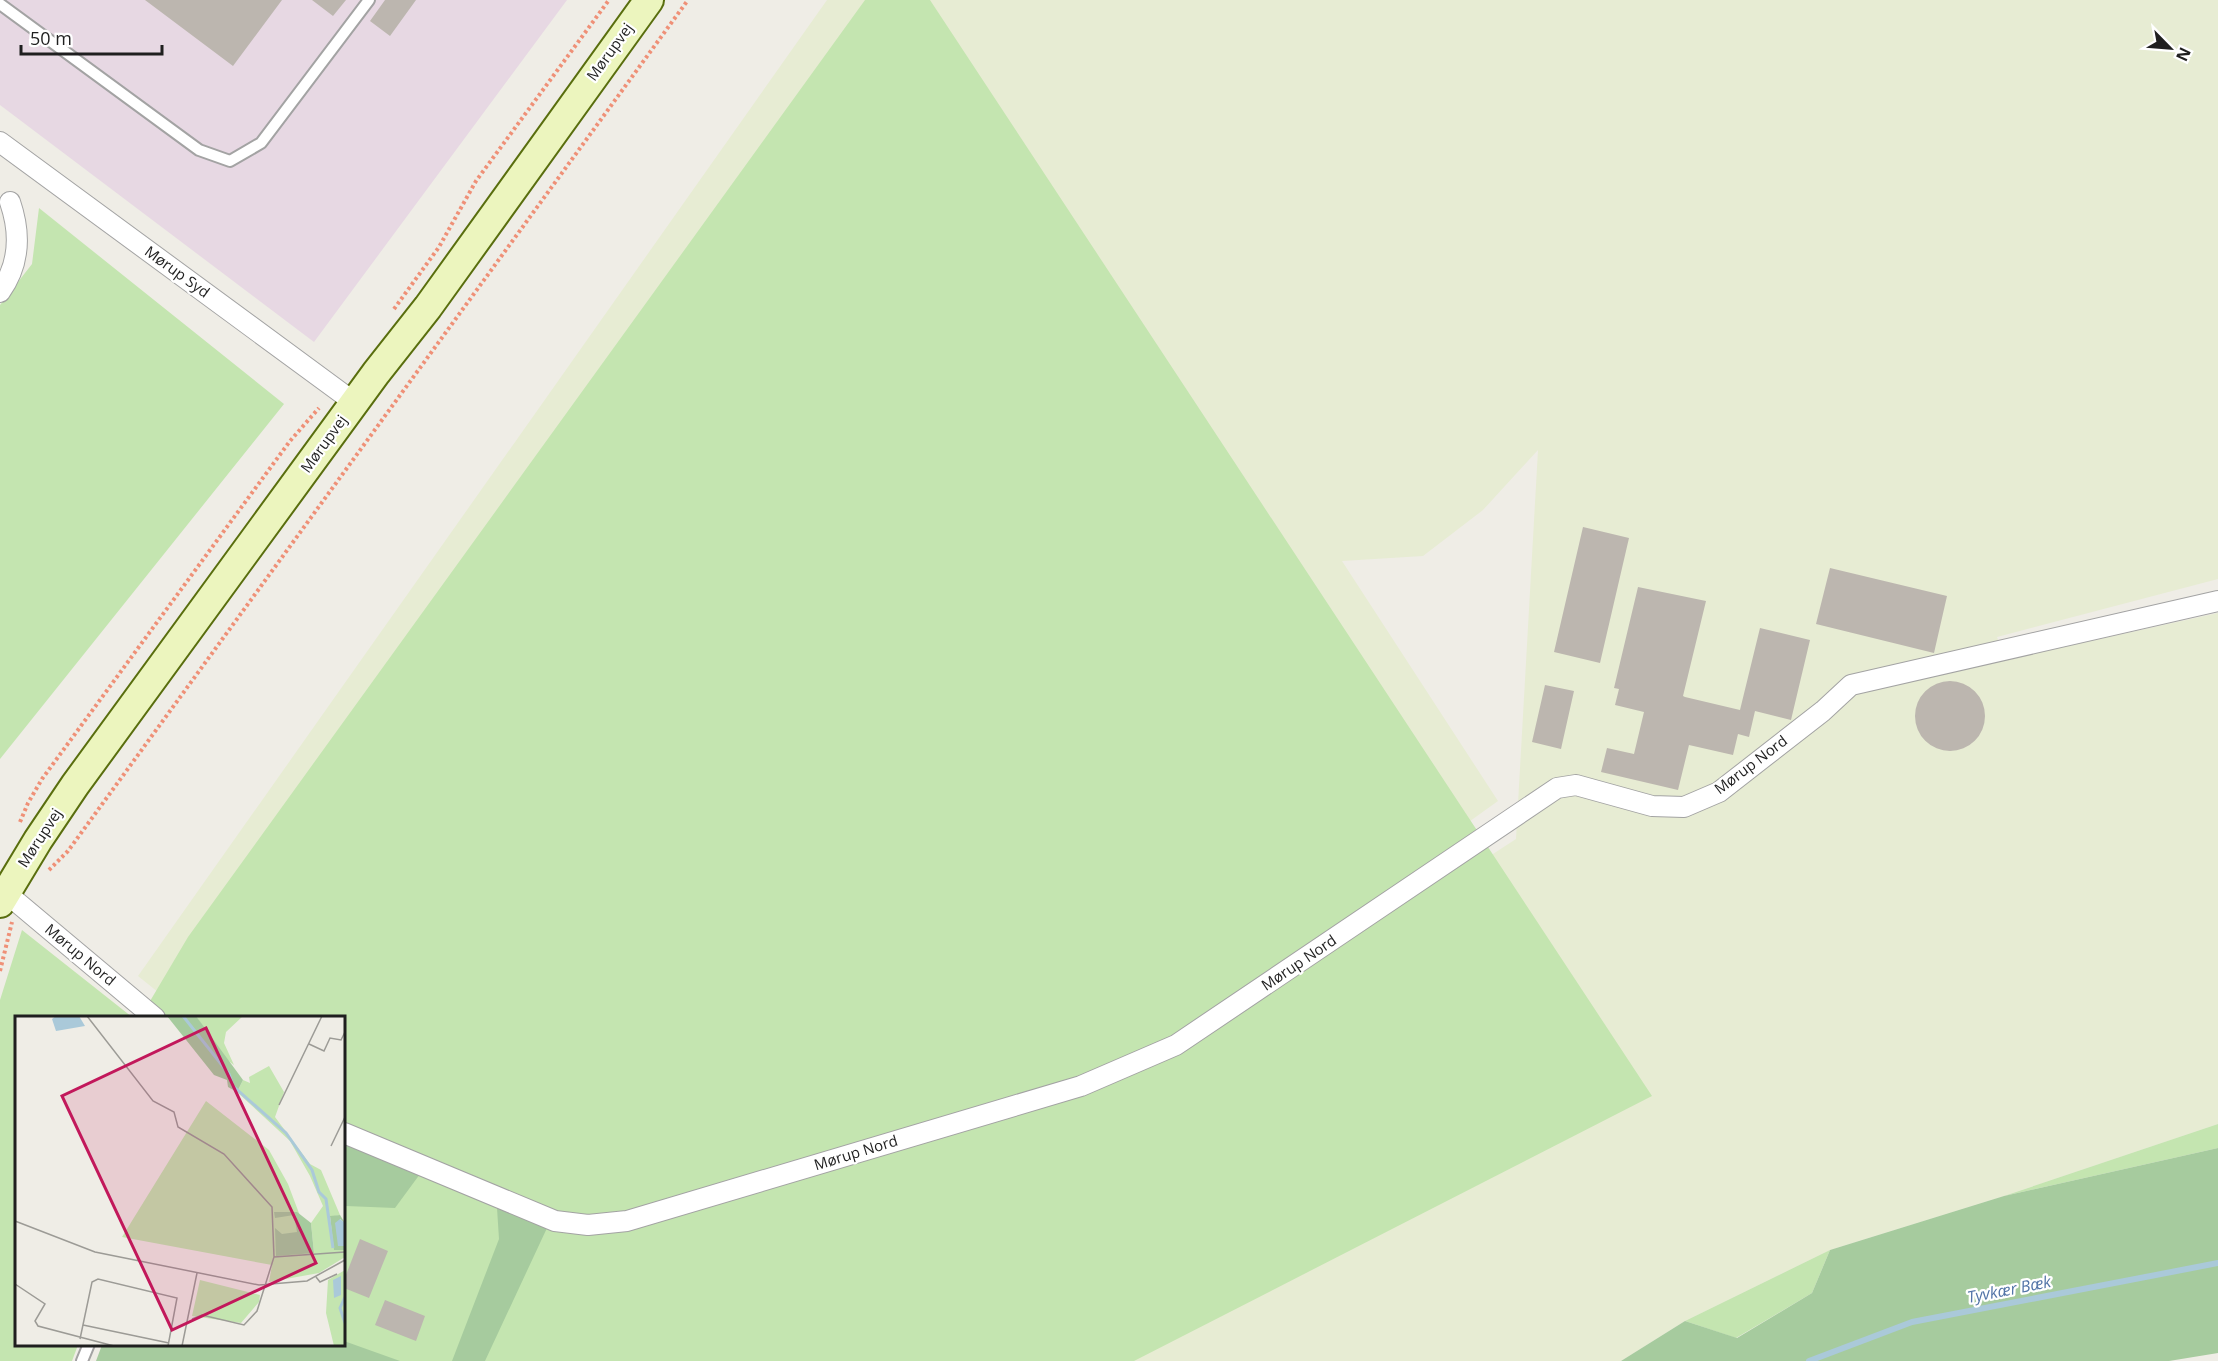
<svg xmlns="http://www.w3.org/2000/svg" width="2218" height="1361" font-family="'Open Sans',sans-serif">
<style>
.industrial{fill:#e7d8e3}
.farmland{fill:#e7ecd3}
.grass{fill:#c4e5b0}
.forest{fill:#a6cb9e}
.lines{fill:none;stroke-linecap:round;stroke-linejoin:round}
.stream{stroke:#aac9d9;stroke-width:6}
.building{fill:#bcb6af}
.lane-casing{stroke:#a3a3a3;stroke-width:14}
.street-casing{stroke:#a3a3a3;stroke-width:22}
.secondary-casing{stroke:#596e0e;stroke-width:32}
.path{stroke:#ef9077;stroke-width:4;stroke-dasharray:3 3;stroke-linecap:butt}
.lane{stroke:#fff;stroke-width:10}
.street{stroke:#fff;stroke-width:20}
.secondary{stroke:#ecf5be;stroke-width:28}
.labels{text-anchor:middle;stroke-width:4.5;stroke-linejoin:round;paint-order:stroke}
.street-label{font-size:15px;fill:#1f1f1f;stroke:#fff}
.water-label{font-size:16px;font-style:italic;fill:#5274a7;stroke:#fff}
.inset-river{fill:none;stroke:#aac9d9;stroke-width:3}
.inset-road{fill:none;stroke:#9c9b96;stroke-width:1.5}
.view{fill:#c2185b;fill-opacity:0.15;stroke:#c2185b;stroke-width:3}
.inset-edge{fill:none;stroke:#1f1f1f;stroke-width:3}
</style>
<rect width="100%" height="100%" fill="#efede6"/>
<path class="industrial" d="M0 0H567L314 342 0 105Z"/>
<path class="farmland" d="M827 0H2218V579L1997 637 2005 660 2218 613V1124L2004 1196 1830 1250 1685 1321 1621 1361H485L1193 1049 1516 839 1538 450 1483 510 1423 556 1342 561 1498 801 1183 1027 189 1017 138 976Z"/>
<path class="grass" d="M865 0H930L1652 1096 1134 1361H219L344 1344V1018H140L188 937Z
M39 208 284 404 0 759V305L32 264Z
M22 930 132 1017 16 1018V1344L78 1345 72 1361H0V1000Z
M2218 1124V1148L2004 1196Z
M1830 1250 1812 1293 1736 1338 1685 1321Z"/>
<path class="forest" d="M344 1142 420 1174 395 1208 346 1206 344 1212Z
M2218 1148V1353L2169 1361H1621L1685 1321 1737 1338 1812 1293 1830 1250 2004 1196Z
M497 1208 547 1228 485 1361H452L499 1239Z
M344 1341 400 1361H96L102 1345 344 1344Z"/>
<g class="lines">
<path class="stream" d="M1809 1361 1912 1322 2218 1263"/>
</g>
<path class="building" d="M145 0H282L233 66Z
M312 0H346L333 16Z
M385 0H416L390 36 370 21Z
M1583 527 1629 538 1600 663 1554 652Z
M1830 568 1947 596 1934 653 1816 624Z
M1638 587 1706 601 1683 696 1685 697 1740 710 1760 628 1810 640 1791 720 1755 711 1749 737 1738 734 1733 755 1689 745 1678 790 1601 772 1607 748 1634 754 1644 712 1615 705 1619 689 1614 688Z
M1915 716a35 35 0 1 1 70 0a35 35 0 1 1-70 0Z
M1545 685 1574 691 1561 749 1532 742Z
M360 1239 388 1251 369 1298 344 1288V1280Z
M385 1300 425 1316 416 1341 375 1325Z"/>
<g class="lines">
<defs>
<path id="lane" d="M0 4 199 150 230 161 261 143 369 0
M82 1361 89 1344"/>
<path id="street" d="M0 142 355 403
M0 292C20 264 21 234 10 202
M0 888 155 1018
M344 1133 555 1221 588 1225 627 1221 1081 1086 1176 1045 1557 788 1576 785 1652 806 1684 807 1719 792 1823 711 1851 685 2218 601"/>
<path id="secondary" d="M0 903 38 840 75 785 376 373 428 307 649 0"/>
</defs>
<use href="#lane" class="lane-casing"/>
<use href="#street" class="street-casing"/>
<use href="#secondary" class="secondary-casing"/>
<path class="path" d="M394 309 439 247 476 181 609 0
M20 822 28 803 42 779 290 441 319 408
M49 870 68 851 688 0
M0 971 12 922"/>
<use href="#lane" class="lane"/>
<use href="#street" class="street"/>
<use href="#secondary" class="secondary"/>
</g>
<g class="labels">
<g class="street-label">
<text transform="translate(610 52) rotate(-54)" y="5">Mørupvej</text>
<text transform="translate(177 272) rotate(36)" y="5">Mørup Syd</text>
<text transform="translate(324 444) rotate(-54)" y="5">Mørupvej</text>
<text transform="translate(1751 765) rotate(-37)" y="5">Mørup Nord</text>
<text transform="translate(40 838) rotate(-57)" y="5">Mørupvej</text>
<text transform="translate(80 955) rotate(40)" y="5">Mørup Nord</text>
<text transform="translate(1299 963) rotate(-34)" y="5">Mørup Nord</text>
<text transform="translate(856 1153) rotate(-17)" y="5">Mørup Nord</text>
</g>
<g class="water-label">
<text transform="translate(2009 1289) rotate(-11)" y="6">Tyvkær Bæk</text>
</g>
</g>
<g transform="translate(15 1016)">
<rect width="330" height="330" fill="#efede6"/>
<path d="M181 0H228L211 16 209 27 219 49 207 40ZM254 50 269 76 260 101 295 148 306 154 325 199 315 201 320 234H330V241L304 257 254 266 257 249 107 221 191 85 254 134 273 168 299 237 296 207 308 190 295 160 275 125 222 76 228 64 235 67 234 61ZM330 254V330H319L311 297 313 264ZM185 264 245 279 244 286 226 307 177 300Z" fill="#c4e5b0"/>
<path d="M152 0H181L228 64 222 76 213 71 212 64 199 59ZM259 196H282L296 207 299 237 261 240 260 212 267 218 282 216 279 199 260 202ZM325 199 330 207 325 203 324 230H330V234H319L315 200Z" fill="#a6cb9e"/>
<path d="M41 0H64L70 10 41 15 37 3ZM325 203 330 207V230H323L320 207ZM326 260V279L319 282 318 264Z" fill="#aac9d9"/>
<path class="inset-river" d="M168 0 214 58 218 70 271 117 297 154 304 176 311 183 318 232M330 281 325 292 330 307"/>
<path class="inset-road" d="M72 0 138 85 159 96 163 111 209 138 257 191 259 241 242 295 229 309 187 299 177 303M294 28 309 35 315 22 326 24 330 16M264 89 307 0M316 130 330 101M0 205 80 236 244 269 292 265 330 244M259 241 330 236M301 261 305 266 322 258M0 268 30 288 20 305 23 310 99 330M68 309 154 327M65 323 77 266 83 263 162 282 153 330M167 330 182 257"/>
<path class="view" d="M191 12 301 247 157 314 47 80Z"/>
<rect width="330" height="330" class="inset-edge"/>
</g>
<g transform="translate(2170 48) rotate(115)" stroke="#ffffff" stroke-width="4.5" paint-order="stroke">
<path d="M0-4.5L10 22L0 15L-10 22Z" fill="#1f1f1f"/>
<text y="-9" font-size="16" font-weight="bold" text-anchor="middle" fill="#1f1f1f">N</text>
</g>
<path d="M21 45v9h141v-9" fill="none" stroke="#1f1f1f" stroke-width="3"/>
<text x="30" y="45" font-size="18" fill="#1f1f1f" stroke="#ffffff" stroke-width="4.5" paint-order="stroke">50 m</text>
</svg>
